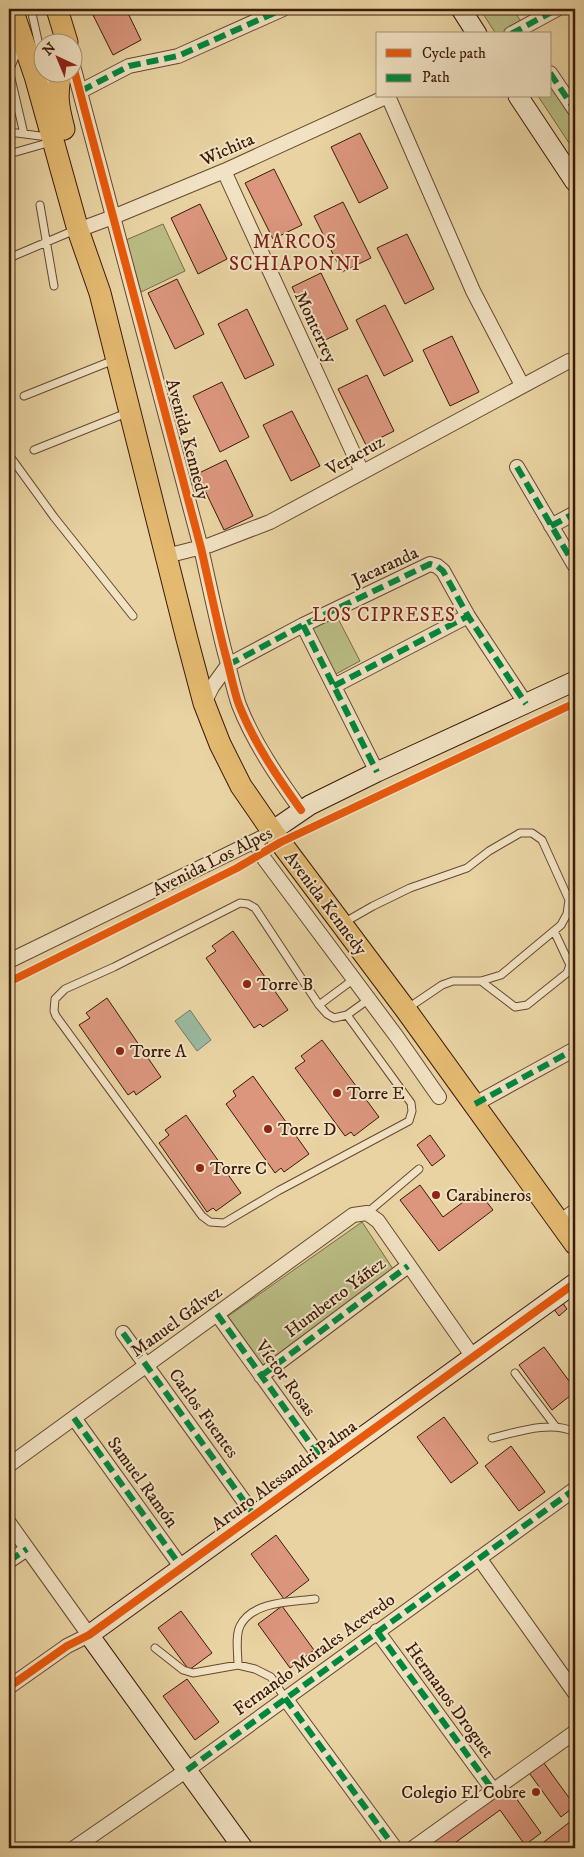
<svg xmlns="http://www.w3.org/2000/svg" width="584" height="1857" font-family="'IM FELL DW Pica',serif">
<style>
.green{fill:#b9bb83;stroke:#7a6a46}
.water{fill:#99b9a0;stroke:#737964}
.building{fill:#db967d;stroke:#3b1a09}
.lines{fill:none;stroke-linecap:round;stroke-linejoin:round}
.lane-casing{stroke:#66482f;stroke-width:9}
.street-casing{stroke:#66482f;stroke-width:16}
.secondary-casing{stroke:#3b1a09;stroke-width:21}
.primary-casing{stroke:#3b1a09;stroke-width:23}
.lane{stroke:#f1e2c3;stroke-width:7}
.street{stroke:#f1e2c3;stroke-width:14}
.secondary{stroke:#f1e2c3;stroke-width:19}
.primary{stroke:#e4ba71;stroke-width:21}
.quiet{stroke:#00873e;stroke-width:6;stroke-dasharray:12 6;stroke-linecap:butt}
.cycleway-casing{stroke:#f1e2c3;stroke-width:11}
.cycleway{stroke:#e8590c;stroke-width:8}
.poi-dot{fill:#8f2418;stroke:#f1e2c3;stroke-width:2}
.labels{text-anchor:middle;stroke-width:4;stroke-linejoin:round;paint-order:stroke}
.street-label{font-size:18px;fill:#3b1a09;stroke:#f1e2c3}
.poi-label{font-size:18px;fill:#3b1a09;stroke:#f1e2c3;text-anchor:start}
.neighbourhood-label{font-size:19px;letter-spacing:1px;fill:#7a1f14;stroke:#f1e2c3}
</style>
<rect width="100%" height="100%" fill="#e9d3a2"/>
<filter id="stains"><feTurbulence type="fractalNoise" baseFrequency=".004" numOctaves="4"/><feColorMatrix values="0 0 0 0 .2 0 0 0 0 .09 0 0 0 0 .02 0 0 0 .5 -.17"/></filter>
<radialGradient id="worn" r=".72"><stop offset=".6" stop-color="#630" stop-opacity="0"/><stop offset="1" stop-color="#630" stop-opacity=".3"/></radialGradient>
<path class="green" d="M480 9H513L529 34H496Z
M550 65 575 103V152L538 96H550Z
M163 224 185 271 141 292 126 240Z
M332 607 360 661 334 675 306 620Z
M362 1222 397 1275 264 1372 224 1319Z"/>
<path class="water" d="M190 1010 211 1040 197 1051 175 1021Z"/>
<path class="building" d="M90 9H126L141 40 113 55Z
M360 133 388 188 359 203 331 147Z
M274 169 302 225 273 239 245 183Z
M343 202 371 258 342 272 314 216Z
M200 204 227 259 198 274 171 218Z
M407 234 434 289 405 304 377 248Z
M321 273 348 329 319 343 292 287Z
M177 279 204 334 175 349 148 293Z
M385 305 413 361 384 376 356 320Z
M247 309 274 365 245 379 218 324Z
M452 336 479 392 450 406 423 350Z
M367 375 394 431 366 445 338 389Z
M222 382 249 437 220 452 193 396Z
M292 411 320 466 291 481 263 425Z
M226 460 253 516 224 530 197 474Z
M233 931 288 1010 263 1027 260 1024 254 1028 206 958 216 951 212 946Z
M107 998 161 1077 136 1095 134 1091 128 1095 79 1025 90 1018 86 1013Z
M322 1040 379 1117 354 1136 351 1132 345 1136 295 1068 305 1061 301 1056Z
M253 1076 309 1154 284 1172 281 1168 275 1173 226 1104 236 1096 233 1091Z
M186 1115 241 1193 216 1211 213 1208 207 1212 159 1143 169 1135 165 1130Z
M430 1135 445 1156 432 1166 417 1145Z
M420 1185 443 1217 478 1191 493 1210 439 1251 400 1200Z
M562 1302 567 1309 559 1316 553 1308Z
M544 1347 575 1389V1392L552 1410 519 1365Z
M444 1417 478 1463 451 1483 417 1437Z
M511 1446 545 1492 519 1511 485 1466Z
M276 1535 309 1580 284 1599 251 1554Z
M282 1606 314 1650 290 1668 258 1624Z
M181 1611 212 1653 189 1670 158 1628Z
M187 1679 219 1722 195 1740 163 1696Z
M541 1759 575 1806 561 1817 527 1770Z
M506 1784 541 1833 525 1845 500 1810 448 1848H416Z
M575 1818V1848H536Z"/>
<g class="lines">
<defs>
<path id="lane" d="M31 9 42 59
M9 70 24 134
M9 71 19 47
M45 72 50 89
M9 122 11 133
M9 132 48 137
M9 154 51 142
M40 205 54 286
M9 258 75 230
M24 396 114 360
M34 450 129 412
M9 455 54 517 133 616
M345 922 373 906 410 888 467 868 489 851 520 833H532L542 840 569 900 567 914 561 925 501 975 481 981H453L442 985 408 1008
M481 981 515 1007 527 1005 567 973 570 965 554 931
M319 1005 354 979
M347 1015 411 1103 412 1111 409 1121 278 1191 224 1223 210 1222 202 1216 56 1016 54 1011 55 999 65 989 114 967 240 903 248 904 255 908 319 1005 327 1014 334 1018 347 1015 369 999
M367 1213 419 1169
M515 1373 556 1427
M492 1438C517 1432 551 1420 575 1432
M155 1648 183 1670 193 1673 238 1665 255 1669 271 1677 285 1698
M238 1665C238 1653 235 1637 240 1626 252 1601 292 1602 315 1599"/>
<path id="street" d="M511 34 557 9
M72 62 201 548C209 583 216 618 225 653 230 670 233 688 239 705 254 743 278 778 301 810
M550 73 575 110
M81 91 129 66 178 56 283 9
M388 96 473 291 522 385
M224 171 362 472
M78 230 113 217 224 171 388 96
M517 467 575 566
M551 526 575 513
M166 556 210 545 270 522 569 361
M303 625 377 772
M334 686 468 616
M204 703 212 687 228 665 303 625 430 564 437 566 443 571 468 616 526 704
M255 842 265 860 397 1037 439 1097
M9 961 261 838
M475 1104 575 1049
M560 1222 575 1211
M217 1314 325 1464
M123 1333 254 1515
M261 1376 408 1266
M74 1418 182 1568
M9 1465 353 1215 367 1213 378 1221 473 1357
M9 1523 89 1635 67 1646 9 1687
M479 1558 575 1693
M9 1561 27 1549
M377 1631 493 1790
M285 1698 395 1848
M74 1848 187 1770 575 1489
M413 1848 575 1732"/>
<path id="secondary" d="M461 9 477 34
M518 96 575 182
M272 831 310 805 377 772 575 681
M243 1848 89 1635 575 1283"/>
<path id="primary" d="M12 9 35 76 78 230 100 293 187 639 204 703 220 744 241 786 272 831 406 1010 575 1244
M57 9 67 42
M61 72C56 96 58 106 64 129"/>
</defs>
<use href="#lane" class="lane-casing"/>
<use href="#street" class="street-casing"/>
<use href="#secondary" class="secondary-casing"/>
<use href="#primary" class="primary-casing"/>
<use href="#lane" class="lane"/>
<use href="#street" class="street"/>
<use href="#secondary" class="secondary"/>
<use href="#primary" class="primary"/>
<path class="quiet" d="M511 34 557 9
M550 73 575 110
M81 91 129 66 178 56 283 9
M517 467 575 566
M551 526 575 513
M303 625 377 772
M228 665 303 625 430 564 437 566 443 571 468 616 526 704
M334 686 468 616
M475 1104 575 1049
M217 1314 325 1464
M123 1333 254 1515
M261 1376 408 1266
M74 1418 182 1568
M9 1561 27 1549
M377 1631 493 1790
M285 1698 395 1848
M187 1770 575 1489"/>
<defs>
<path id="cycleway" d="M72 62 201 548C209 583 216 618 225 653 230 670 233 688 239 705 254 743 278 778 301 810
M9 982 237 868 281 842 575 703
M9 1687 67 1646 89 1635 575 1283"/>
</defs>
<use href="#cycleway" class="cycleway-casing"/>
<use href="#cycleway" class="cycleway"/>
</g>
<g class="poi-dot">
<circle cx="247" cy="984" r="5"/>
<circle cx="120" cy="1051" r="5"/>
<circle cx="337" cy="1093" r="5"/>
<circle cx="268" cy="1129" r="5"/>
<circle cx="200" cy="1168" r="5"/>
<circle cx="436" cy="1195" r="5"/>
<circle cx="536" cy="1792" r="5"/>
</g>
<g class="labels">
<g class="street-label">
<text transform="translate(227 149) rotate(-24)" y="6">Wichita</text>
<text transform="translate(316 327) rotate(65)" y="6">Monterrey</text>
<text transform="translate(188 439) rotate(75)" y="6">Avenida Kennedy</text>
<text transform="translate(355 455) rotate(-29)" y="6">Veracruz</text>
<text transform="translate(385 566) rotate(-25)" y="6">Jacaranda</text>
<text transform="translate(212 861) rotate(-27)" y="6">Avenida Los Alpes</text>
<text transform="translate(326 903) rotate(53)" y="6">Avenida Kennedy</text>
<text transform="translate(335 1297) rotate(-37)" y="6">Humberto Yáñez</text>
<text transform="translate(176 1321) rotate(-36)" y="6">Manuel Gálvez</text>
<text transform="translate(286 1378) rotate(54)" y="6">Víctor Rosas</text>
<text transform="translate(204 1413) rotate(54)" y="6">Carlos Fuentes</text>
<text transform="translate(284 1475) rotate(-36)" y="6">Arturo Alessandri Palma</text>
<text transform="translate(143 1482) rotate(54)" y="6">Samuel Ramón</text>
<text transform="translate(314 1654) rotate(-36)" y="6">Fernando Morales Acevedo</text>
<text transform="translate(450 1700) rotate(54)" y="6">Hermanos Droguet</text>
</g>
<g class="poi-label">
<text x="257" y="990">Torre B</text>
<text x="130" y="1057">Torre A</text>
<text x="347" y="1099">Torre E</text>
<text x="278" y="1135">Torre D</text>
<text x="210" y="1174">Torre C</text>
<text x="446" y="1201">Carabineros</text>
<text x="526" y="1798" text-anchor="end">Colegio El Cobre</text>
</g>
<g class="neighbourhood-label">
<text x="295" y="248">MARCOS<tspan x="295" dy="22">SCHIAPONNI</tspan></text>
<text x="384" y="621">LOS CIPRESES</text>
</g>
</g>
<rect width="584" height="1857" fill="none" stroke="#e9d3a2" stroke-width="30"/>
<rect x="10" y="10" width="564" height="1837" fill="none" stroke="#3b1a09" stroke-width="2.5"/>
<rect x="15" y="15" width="554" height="1827" fill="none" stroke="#3b1a09"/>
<rect x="376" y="32" width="175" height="65" fill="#f1e2c3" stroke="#a89279"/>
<rect x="386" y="49" width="25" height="8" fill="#e8590c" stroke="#a89279"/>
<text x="422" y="58" font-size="15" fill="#3b1a09">Cycle path</text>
<rect x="386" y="74" width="25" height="8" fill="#00873e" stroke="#a89279"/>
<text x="422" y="82" font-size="15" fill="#3b1a09">Path</text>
<g transform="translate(58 58) rotate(316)"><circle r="24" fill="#f1e2c3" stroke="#a89279"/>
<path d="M0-4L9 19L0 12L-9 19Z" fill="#8f2418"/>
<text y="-8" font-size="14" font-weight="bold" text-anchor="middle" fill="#3b1a09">N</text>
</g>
<rect width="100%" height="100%" filter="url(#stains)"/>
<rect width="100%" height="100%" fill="url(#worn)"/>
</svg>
